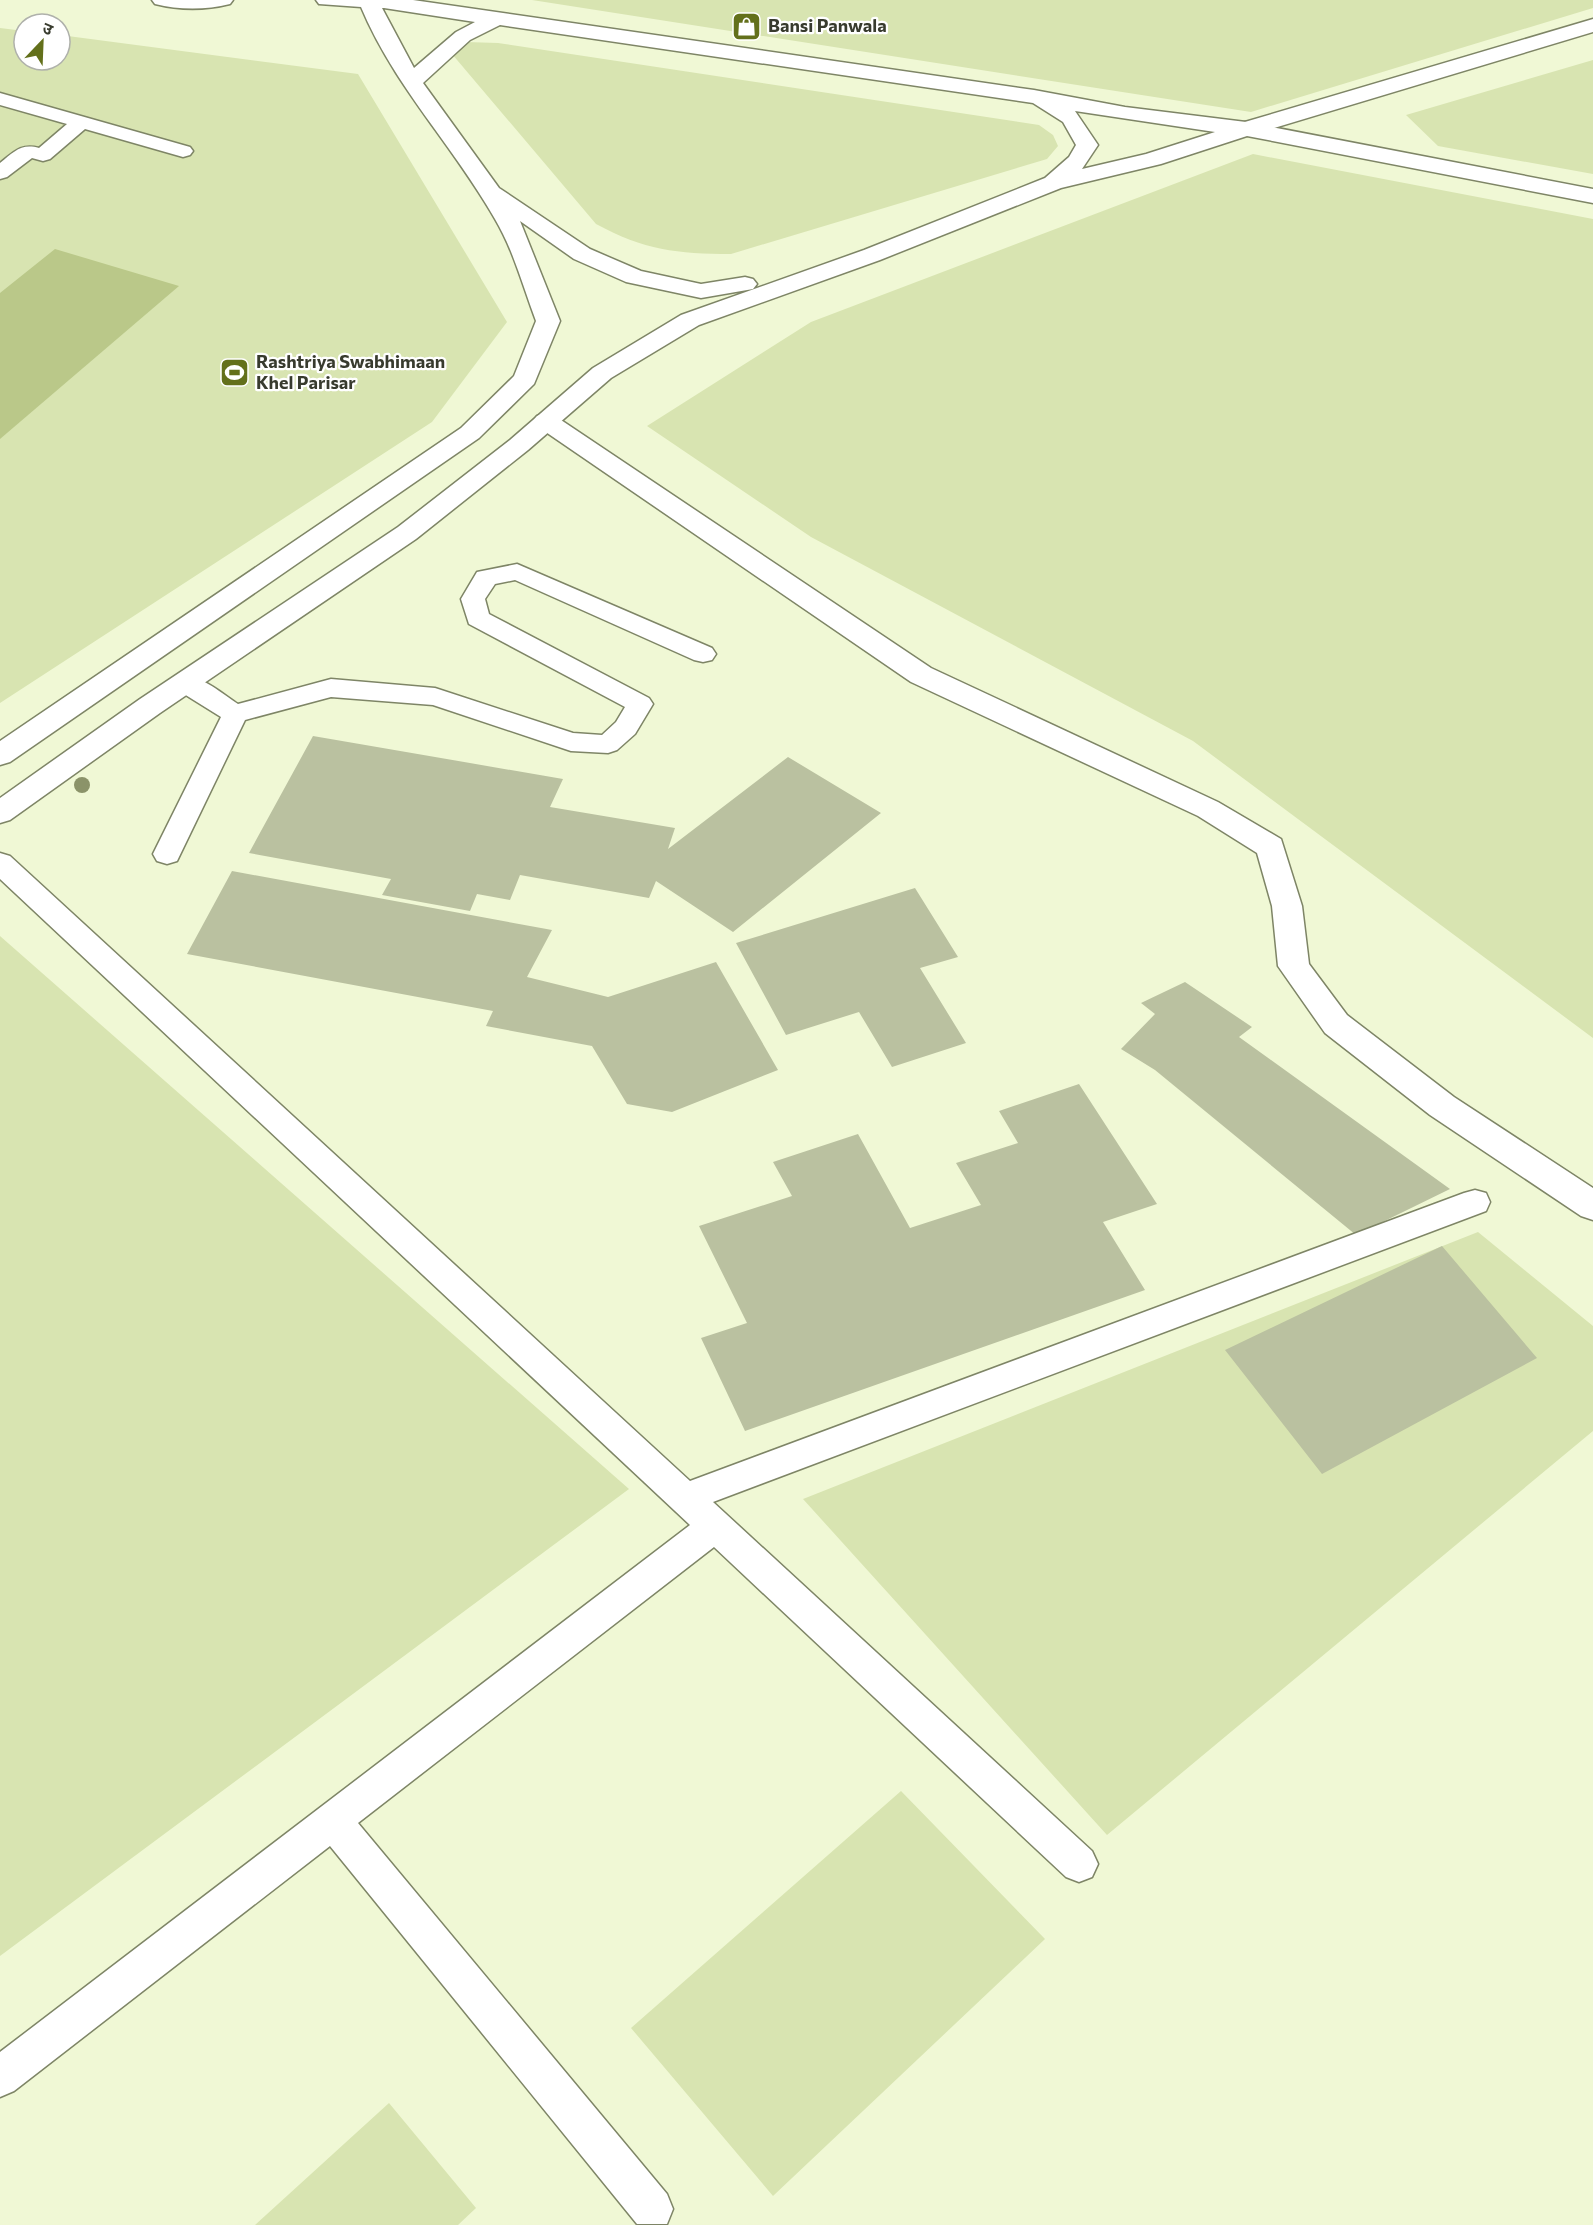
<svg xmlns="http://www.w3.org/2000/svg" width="1593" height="2225" font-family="Commissioner,'Noto Sans Devanagari',sans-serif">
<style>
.green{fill:#d8e4b1}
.water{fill:#bac889}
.building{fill:#bac1a0}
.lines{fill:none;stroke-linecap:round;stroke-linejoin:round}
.service-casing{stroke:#7e8566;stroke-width:3}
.minor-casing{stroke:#7e8566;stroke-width:3}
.tertiary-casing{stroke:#7e8566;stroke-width:3}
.service{fill:#fff;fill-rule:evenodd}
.minor{fill:#fff;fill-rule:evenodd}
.tertiary{fill:#fff;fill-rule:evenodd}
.tree{fill:#8b9369}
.labels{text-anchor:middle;stroke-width:4.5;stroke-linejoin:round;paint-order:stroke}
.far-poi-label{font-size:18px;font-weight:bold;fill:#383b2e;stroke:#fff;text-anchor:start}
</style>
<rect width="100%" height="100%" fill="#f0f8d5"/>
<path class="green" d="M532 0H1593V8L1251 112Z
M0 28 24 31V60H60V35L358 74 507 322 432 422 0 703Z
M466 42 498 43 1039 125 1053 135 1058 146 1047 159 731 254C677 254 644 250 596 224L452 54Z
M1593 60V174L1438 146 1406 115Z
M1253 154 1593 219V1038L1193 741 811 537 647 426 811 322Z
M0 936 629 1489 0 1956Z
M1478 1232 1593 1326V1431L1107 1835 803 1499Z
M901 1791 1045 1939 773 2196 631 2028Z
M389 2103 476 2208 458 2225H255Z"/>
<path class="water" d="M55 249 179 286 0 439V293Z"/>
<path class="building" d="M313 736 563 779 550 807 675 828 668 849 788 757 881 813 733 932 656 881 649 898 520 875 510 900 477 894 470 911 382 895 391 879 249 853Z
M232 871 552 930 527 977 608 997 716 962 778 1070 672 1112 627 1104 592 1046 486 1026 493 1011 187 954Z
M915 888 958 957 920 968 966 1043 892 1067 859 1012 786 1035 736 943Z
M1185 982 1252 1027 1239 1037 1450 1189 1356 1235 1155 1070 1121 1049 1155 1014 1141 1003Z
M1079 1084 1157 1204 1103 1222 1145 1290 745 1431 701 1338 747 1323 699 1226 792 1196 773 1162 858 1134 910 1228 981 1205 956 1163 1018 1143 999 1111Z
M1442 1246 1537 1358 1322 1474 1225 1350Z"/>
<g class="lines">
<defs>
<path id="service" d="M0 93 190 147 193 151 190 155 183 157 85 129 50 159 43 161 32 158 7 177 0 179V163C14 152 21 143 39 148L67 124 0 105Z
M517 564 712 648 716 654 712 660 703 662 694 660 515 580 495 584 485 599 489 614 649 698 653 704 635 734 617 750 608 753 571 751 433 705 331 697 245 720 177 861 167 864 157 861 153 854 221 717 176 689 172 683 176 677C197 671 221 693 238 704L331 679 435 688 573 733 602 735 616 722 625 707 469 624 461 599 477 572Z
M0 853 10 856 690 1481 1464 1193 1475 1190 1486 1193 1490 1202 1486 1211 713 1502 1092 1851 1098 1864 1092 1877 1079 1882 1066 1877 714 1547 358 1823 667 2194 673 2209 667 2224H637L330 1846 14 2091 0 2097V2052L690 1525 0 879Z"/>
<path id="minor" d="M1593 19V32L1254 134H1238L1235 129 1238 124Z
M546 413 555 416 931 668 1218 802 1281 839 1302 906 1309 964 1347 1015 1454 1097 1593 1188V1220L1581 1216 1430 1115 1325 1033 1278 966 1272 906 1257 853 1198 816 911 682 537 426 533 421 537 416Z"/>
<path id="tertiary" d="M152 0H233L230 4C206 10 179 10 155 4Z
M316 0H413L1034 90 1125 107 1246 122 1593 189V203L1247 136 1161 164 1061 188 880 260 699 325 611 378 528 450 416 539 160 713 10 820 0 823V798L140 699 398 527 510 440 593 368 681 315 864 250 1045 178 1069 157 1076 145 1063 122 1033 103 500 25 470 40 423 83 499 188 590 249 641 271 701 284 745 277 753 279 757 284 753 289 701 298 626 282 574 259 520 221 560 321 534 384 479 438 10 762 0 765V741L461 428 514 376 536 321C523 287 514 251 495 219 453 145 394 86 361 7L319 4ZM382 8H384L475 22 456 32 414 68ZM1075 111 1215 132 1146 154 1082 169 1098 145Z"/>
</defs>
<use href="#service" class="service-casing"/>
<use href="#minor" class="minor-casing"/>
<use href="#tertiary" class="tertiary-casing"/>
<use href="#service" class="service"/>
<use href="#minor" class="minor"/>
<use href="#tertiary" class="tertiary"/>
</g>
<circle class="tree" cx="82" cy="785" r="8"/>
<defs>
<symbol id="shop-square" viewBox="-11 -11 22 22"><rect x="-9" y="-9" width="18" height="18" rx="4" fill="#63701b" stroke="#fff"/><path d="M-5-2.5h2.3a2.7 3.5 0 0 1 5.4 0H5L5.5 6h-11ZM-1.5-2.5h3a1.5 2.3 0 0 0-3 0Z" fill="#fff"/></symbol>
<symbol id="stadium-square" viewBox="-11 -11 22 22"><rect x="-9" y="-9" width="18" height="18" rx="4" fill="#63701b" stroke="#fff"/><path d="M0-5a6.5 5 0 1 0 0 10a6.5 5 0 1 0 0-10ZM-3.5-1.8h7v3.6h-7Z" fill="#fff"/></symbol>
</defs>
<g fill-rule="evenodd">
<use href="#shop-square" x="730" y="10" width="33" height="33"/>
<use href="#stadium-square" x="218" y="356" width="33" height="33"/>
</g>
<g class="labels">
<g class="far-poi-label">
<text x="768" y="32">Bansi Panwala</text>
<text x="256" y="368">Rashtriya Swabhimaan<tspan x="256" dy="21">Khel Parisar</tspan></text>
</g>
</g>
<g transform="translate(42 42) rotate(23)"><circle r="28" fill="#ffffff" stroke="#afb1ab" stroke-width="1.5"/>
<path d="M0-4.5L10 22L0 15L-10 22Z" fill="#63701b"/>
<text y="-9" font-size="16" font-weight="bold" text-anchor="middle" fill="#383b2e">उ</text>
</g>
</svg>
